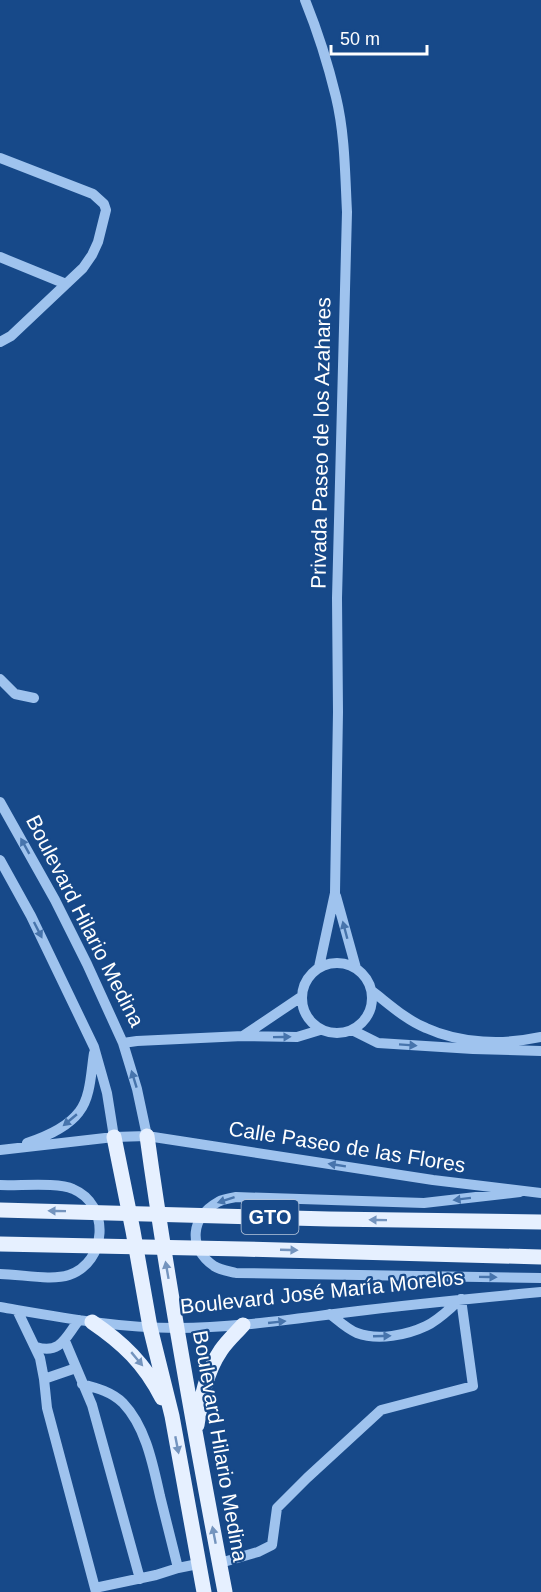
<svg xmlns="http://www.w3.org/2000/svg" width="541" height="1592" font-family="Helvetica,sans-serif">
<style>
.lines{fill:none;stroke-linecap:round;stroke-linejoin:round}
.minor{stroke:#9fc3ee;stroke-width:10}
.major{stroke:#e6f0ff;stroke-width:15}
.major-bridge{stroke:#e6f0ff;stroke-width:15}
.oneway{fill:#4774ac}
.oneway2{fill:#7494be}
.labels{text-anchor:middle;stroke-width:4.5;stroke-linejoin:round;paint-order:stroke}
.shield{fill:#174989;stroke:#b9c8dc;stroke-width:1.5}
.shield-label{font-size:20px;font-weight:bold;fill:#fff}
.street-label{font-size:21px;fill:#fff;stroke:#174989}
</style>
<rect width="100%" height="100%" fill="#174989"/>
<g class="lines">
<path class="minor" d="M305 0C318 32 328 64 336 97 345 134 345 174 347 212L337 598 338 712 335 893 319 967
M0 158 93 194 104 204 106 210 98 242 92 255 83 268 11 336 0 342
M0 257 66 284
M0 679 15 694 34 698
M0 802 55 900 87 964 123 1043 137 1089 147 1136
M0 860 31 916 94 1047 107 1093 114 1137
M336 896 356 968
M302 998a35 35 0 1 1 70 0a35 35 0 1 1-70 0Z
M372 991C389 1004 406 1020 426 1028 461 1044 504 1045 541 1037
M352 1030 378 1043 473 1049 541 1051
M243 1036 301 997
M123 1043 137 1041 243 1036 297 1037 320 1030
M27 1143C45 1137 67 1128 79 1112 91 1097 91 1071 94 1053
M0 1150 114 1137 147 1136 433 1180 541 1193
M0 1185C19 1186 58 1182 73 1189 111 1205 107 1262 69 1275 51 1281 20 1274 0 1274
M520 1192 424 1203 236 1197C230 1198 223 1199 218 1202 191 1217 187 1247 214 1266 220 1270 228 1271 236 1273L541 1278
M0 1307C59 1317 117 1328 177 1328 235 1328 292 1319 350 1312 413 1304 477 1298 541 1292
M17 1310 40 1358 44 1379 47 1408 96 1592
M330 1314C339 1321 347 1329 357 1333 378 1341 407 1335 426 1326 439 1320 449 1309 460 1300
M65 1341 92 1405 140 1579
M36 1347C61 1355 66 1336 79 1320
M44 1379 76 1368
M82 1384C97 1388 112 1392 123 1403 146 1427 153 1465 160 1496 166 1520 172 1544 178 1568
M220 1563 258 1552 272 1545 277 1508 307 1478 381 1410 473 1386 461 1299
M95 1588 156 1575 178 1568 198 1564"/>
<path class="major" d="M147 1136C168 1289 196 1441 225 1592
M114 1137 133 1231 150 1327 172 1416 204 1592
M92 1322C123 1343 145 1364 162 1398
M197 1425C201 1399 206 1372 221 1350 227 1341 236 1333 243 1325"/>
<path class="major-bridge" d="M0 1210 329 1219 541 1222
M0 1244 242 1249 541 1257"/>
</g>
<defs><path id="oneway-solid" d="M-6-.8H1V-3.2L6.5 0L1 3.2V.8H-6Z" transform="scale(1.5)"/></defs>
<g class="oneway">
<use href="#oneway-solid" transform="translate(25 846) rotate(-119)"/>
<use href="#oneway-solid" transform="translate(38 930) rotate(63)"/>
<use href="#oneway-solid" transform="translate(345 930) rotate(-105)"/>
<use href="#oneway-solid" transform="translate(282 1037) rotate(-1)"/>
<use href="#oneway-solid" transform="translate(408 1045) rotate(4)"/>
<use href="#oneway-solid" transform="translate(134 1079) rotate(-107)"/>
<use href="#oneway-solid" transform="translate(70 1120) rotate(140)"/>
<use href="#oneway-solid" transform="translate(337 1165) rotate(-171)"/>
<use href="#oneway-solid" transform="translate(462 1199) rotate(173)"/>
<use href="#oneway-solid" transform="translate(226 1200) rotate(162)"/>
<use href="#oneway-solid" transform="translate(488 1277) rotate(1)"/>
<use href="#oneway-solid" transform="translate(277 1322) rotate(-6)"/>
<use href="#oneway-solid" transform="translate(382 1336) rotate(-2)"/>
</g>
<g class="oneway2">
<use href="#oneway-solid" transform="translate(57 1211) rotate(-179)"/>
<use href="#oneway-solid" transform="translate(378 1220) rotate(-179)"/>
<use href="#oneway-solid" transform="translate(289 1250) rotate(2)"/>
<use href="#oneway-solid" transform="translate(167 1270) rotate(-100)"/>
<use href="#oneway-solid" transform="translate(137 1359) rotate(50)"/>
<use href="#oneway-solid" transform="translate(177 1445) rotate(79)"/>
<use href="#oneway-solid" transform="translate(214 1535) rotate(-101)"/>
</g>
<g class="labels">
<rect class="shield" x="241.5" y="1200" width="57" height="34" rx="4.5"/>
<g class="shield-label">
<text x="270" y="1224">GTO</text>
</g>
<g class="street-label">
<text transform="translate(321 443) rotate(-89)" y="7">Privada Paseo de los Azahares</text>
<text transform="translate(85 921) rotate(63)" y="7">Boulevard Hilario Medina</text>
<text transform="translate(347 1147) rotate(9)" y="7">Calle Paseo de las Flores</text>
<text transform="translate(322 1292) rotate(-6)" y="7">Boulevard José María Morelos</text>
<text transform="translate(220 1446) rotate(80)" y="7">Boulevard Hilario Medina</text>
</g>
</g>
<path d="M331 45v9h96v-9" fill="none" stroke="#ffffff" stroke-width="3"/>
<text x="340" y="45" font-size="18" fill="#ffffff" stroke="#174989" stroke-width="4.5" paint-order="stroke">50 m</text>
</svg>
